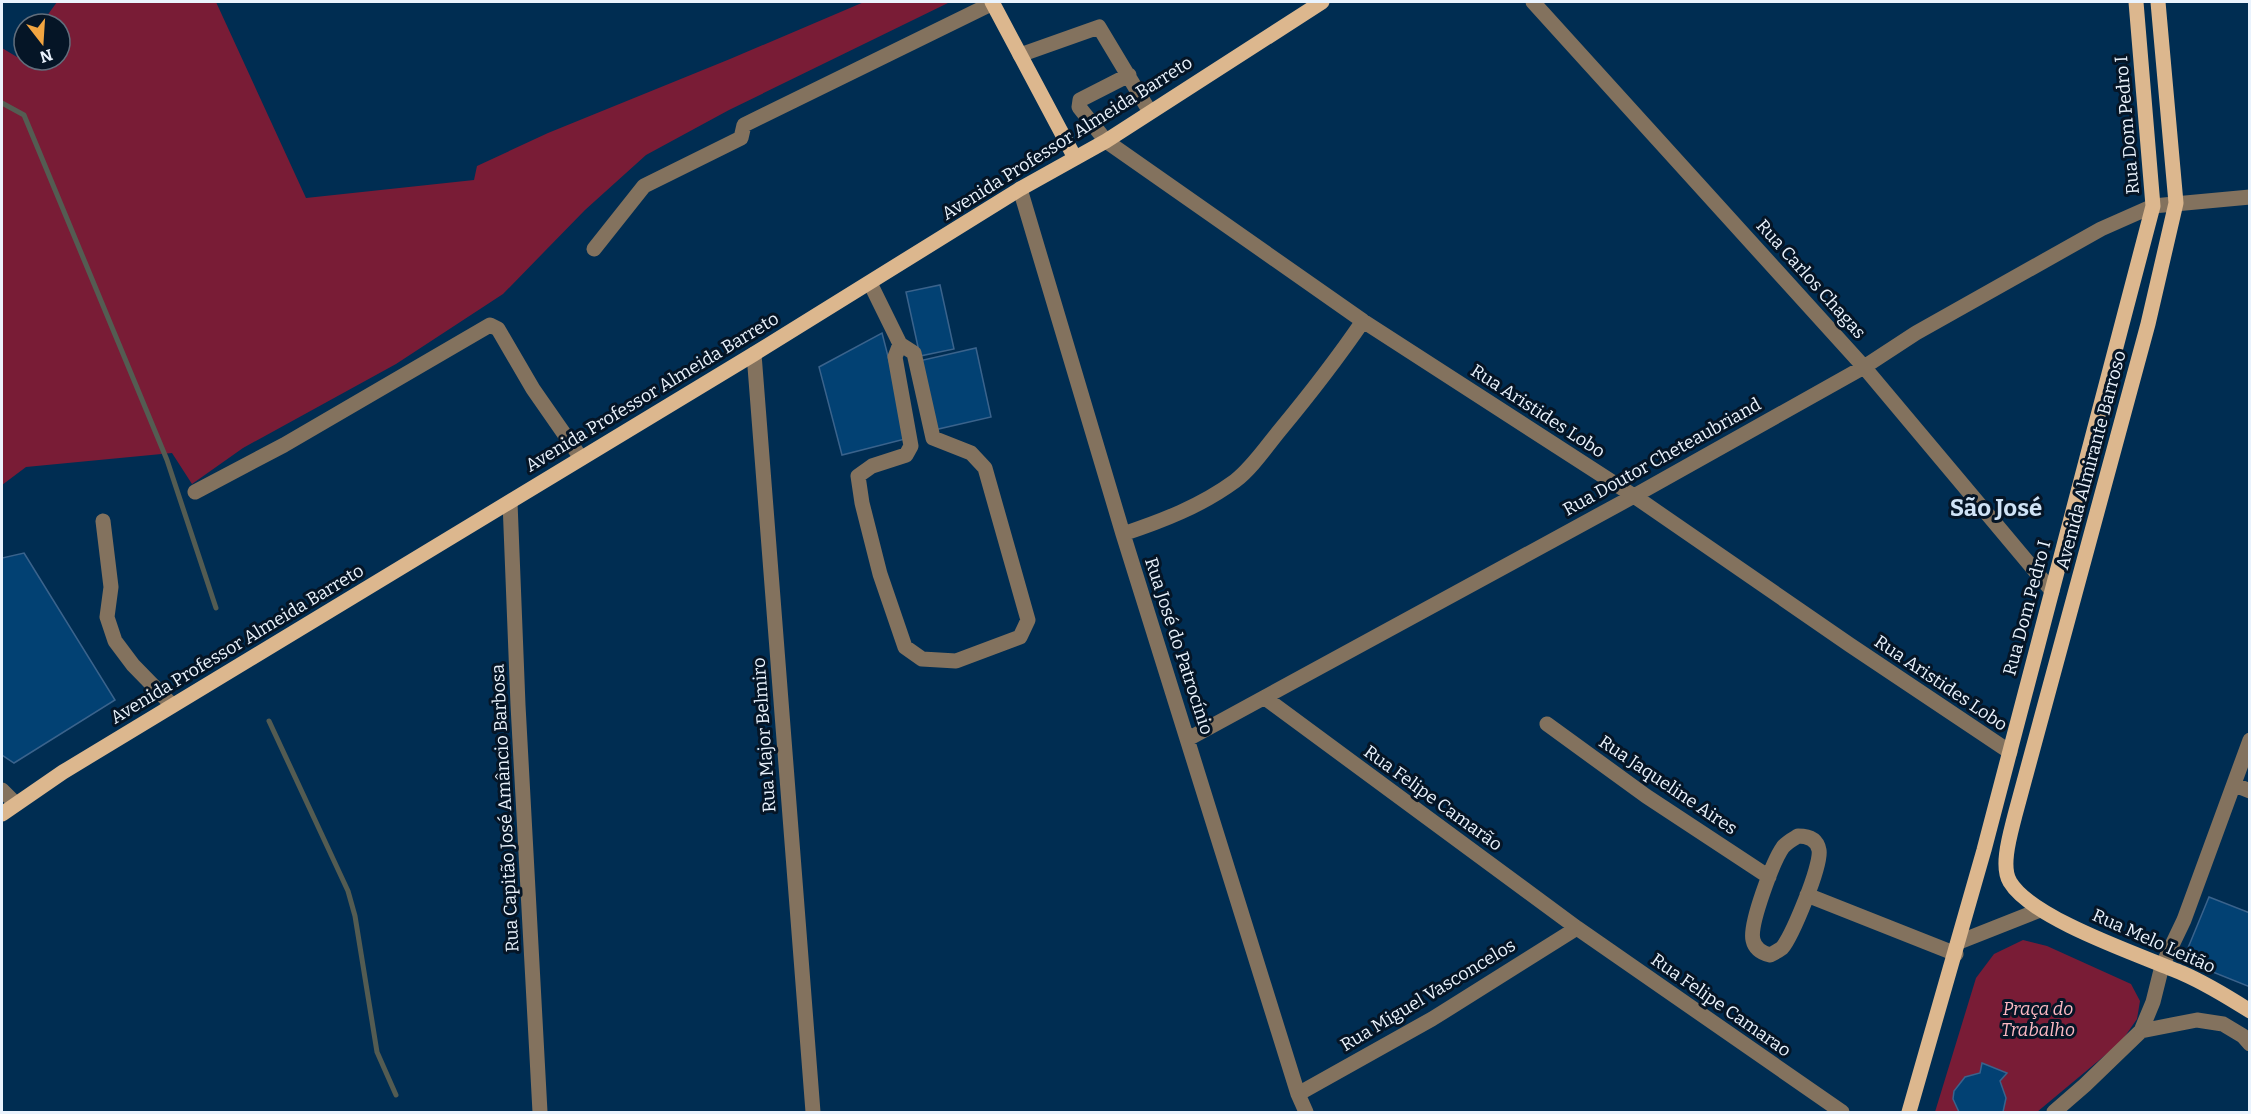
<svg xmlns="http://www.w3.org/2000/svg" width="2251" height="1114" font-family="Bitter,serif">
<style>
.green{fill:#791c36}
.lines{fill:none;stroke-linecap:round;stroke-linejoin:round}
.stream{stroke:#545c52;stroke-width:5}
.building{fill:#024173;stroke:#3a638c;stroke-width:1.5}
.minor{stroke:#83725e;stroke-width:15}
.major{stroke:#dcb78e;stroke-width:15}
.labels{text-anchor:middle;stroke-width:6;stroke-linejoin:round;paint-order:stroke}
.street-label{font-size:18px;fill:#eaf3fd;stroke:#051526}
.park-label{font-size:18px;font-style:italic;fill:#fdb9c3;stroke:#051526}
.district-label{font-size:24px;font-weight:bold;fill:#d0e3f6;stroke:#051526}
</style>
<rect width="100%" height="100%" fill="#002d52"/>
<path class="green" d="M57 2H216L306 198 474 180 477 166 548 133 730 59 864 2H950L729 110 646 155 585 210 503 294 396 364 243 448 192 484 172 453 26 467 2 485V48L17 57 24 47V60H60V24H41Z
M2023 940 2047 946 2131 984 2140 1001 2137 1019 2121 1042 2037 1112H1935L1976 978 1994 954Z"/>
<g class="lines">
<path class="stream" d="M2 103 24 115 167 460 216 608
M269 721 348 891 355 916 377 1052 396 1095"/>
</g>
<path class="building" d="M940 285 954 349 920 356 906 292Z
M882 333 909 438 842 455 819 367Z
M976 348 991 417 934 430 919 361Z
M24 553 115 700 14 763 2 755V558Z
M2209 897 2250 913V987L2183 960Z
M1982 1063 2007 1073 2000 1081 2006 1098 2003 1112H1959L1953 1099 1954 1091 1965 1077 1980 1073Z"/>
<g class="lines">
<path class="minor" d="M1533 2 1864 367 2052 591
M1020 55 1099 27 1150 112
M1129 75 1080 100 1079 107 1106 141 1363 321 1634 496 1850 645 2010 752
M1020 189 1123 534 1298 1094 1306 1112
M594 249 644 186 741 138 744 125 993 3
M870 283 900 344 914 353 933 438 971 453 985 468 1028 620 1020 637 956 661 922 659 905 647 880 574 862 503 858 476 872 466 906 455 911 446 895 357 900 344
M754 354 813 1112
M195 492 284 445 490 325 498 329 533 389 581 458
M510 502 518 705 540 1112
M103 521 111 587 107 617 115 641 133 665 172 705
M1123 534C1162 521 1201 506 1235 481 1252 468 1266 447 1280 430 1309 395 1337 359 1363 321
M1265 698 1577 928 1842 1112
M1547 724 1646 796 1769 877
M1188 739 1634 496 1864 367 1916 333 2101 229 2153 206 2250 197
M2235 785 2250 791
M2 790 16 804
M1798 836C1808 836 1817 839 1819 850 1822 865 1792 936 1782 948 1778 951 1774 953 1770 955 1762 953 1755 949 1753 940 1749 925 1773 861 1783 847 1787 842 1793 839 1798 836Z
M1807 895 1956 954
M1959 942 2040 910
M2141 1031 2153 1002 2162 966 2184 920 2250 740
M1298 1094 1432 1019 1577 928
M2054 1112 2085 1085 2141 1031 2197 1020 2223 1024 2243 1036 2250 1044"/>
<path class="major" d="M992 2 1075 158
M2158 2 2176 203 2148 324 2015 815C2011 832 2000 866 2010 882 2032 919 2140 955 2182 973 2205 983 2228 997 2250 1011
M2 814 63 772 754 354 1020 189 1106 141 1322 2
M1909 1112 1984 850 2153 206 2136 2"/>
</g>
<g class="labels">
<g class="street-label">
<text transform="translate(2127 125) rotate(-95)" y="6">Rua Dom Pedro I</text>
<text transform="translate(1067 138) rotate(-32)" y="6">Avenida Professor Almeida Barreto</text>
<text transform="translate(1811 279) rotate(48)" y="6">Rua Carlos Chagas</text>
<text transform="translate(652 392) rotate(-31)" y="6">Avenida Professor Almeida Barreto</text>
<text transform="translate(1538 411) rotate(33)" y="6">Rua Aristides Lobo</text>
<text transform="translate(1662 457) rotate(-29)" y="6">Rua Doutor Cheteaubriand</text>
<text transform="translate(2091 460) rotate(-75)" y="6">Avenida Almirante Barroso</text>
<text transform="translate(2027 608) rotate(-75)" y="6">Rua Dom Pedro I</text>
<text transform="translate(237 644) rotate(-31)" y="6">Avenida Professor Almeida Barreto</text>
<text transform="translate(1179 646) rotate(72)" y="6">Rua José do Patrocínio</text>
<text transform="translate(1941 683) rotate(34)" y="6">Rua Aristides Lobo</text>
<text transform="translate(764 735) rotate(-94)" y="6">Rua Major Belmiro</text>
<text transform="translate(1668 785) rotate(34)" y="6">Rua Jaqueline Aires</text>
<text transform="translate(1433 798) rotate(36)" y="6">Rua Felipe Camarão</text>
<text transform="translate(505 808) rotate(-93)" y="6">Rua Capitão José Amâncio Barbosa</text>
<text transform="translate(2154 941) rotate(24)" y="6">Rua Melo Leitão</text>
<text transform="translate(1428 995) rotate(-31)" y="6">Rua Miguel Vasconcelos</text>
<text transform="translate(1721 1005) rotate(35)" y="6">Rua Felipe Camarao</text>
</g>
<g class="park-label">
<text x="2038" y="1015">Praça do<tspan x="2038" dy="21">Trabalho</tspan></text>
</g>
<g class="district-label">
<text x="1996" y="516">São José</text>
</g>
</g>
<rect width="2251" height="1114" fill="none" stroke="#eaf3fd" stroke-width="6"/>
<g transform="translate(42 42) rotate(163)"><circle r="28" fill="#051526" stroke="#616e7c" stroke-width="1.5"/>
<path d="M0-4.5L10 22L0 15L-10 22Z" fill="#f2a541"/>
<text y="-9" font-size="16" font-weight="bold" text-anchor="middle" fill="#eaf3fd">N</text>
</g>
</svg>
